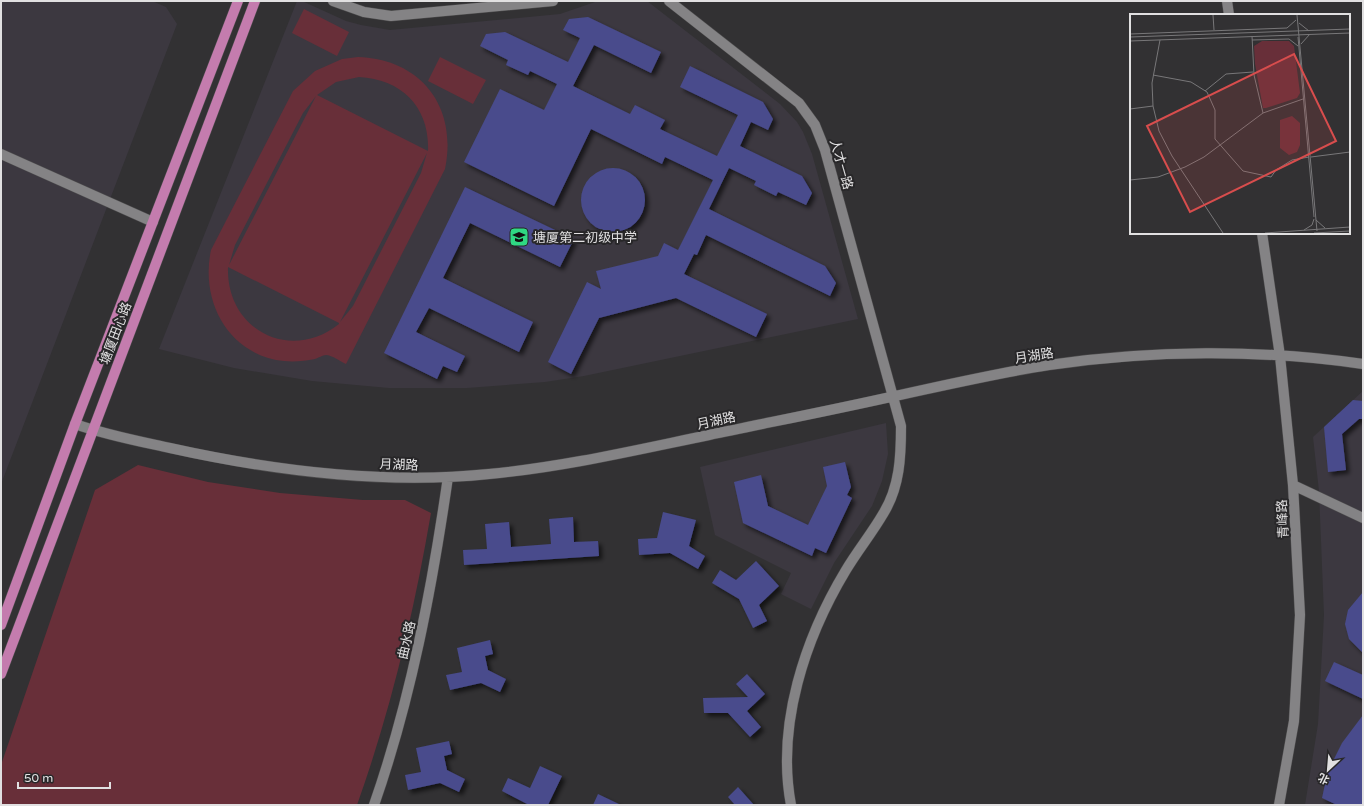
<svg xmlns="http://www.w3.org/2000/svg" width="1364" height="806" font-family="'Varela Round','Noto Sans SC',sans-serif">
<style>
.built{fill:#3c3840}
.green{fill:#682f39;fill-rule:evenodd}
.building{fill:#484b8c;filter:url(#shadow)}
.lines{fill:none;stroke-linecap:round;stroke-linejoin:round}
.minor-casing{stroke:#4e4d4e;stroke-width:11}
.major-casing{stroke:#4e4d4e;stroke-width:11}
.minor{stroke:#848385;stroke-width:10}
.major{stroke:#c47cae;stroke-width:10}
.labels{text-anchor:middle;stroke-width:4;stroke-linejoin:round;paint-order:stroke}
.street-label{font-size:13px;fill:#e1e0e1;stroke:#282729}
.poi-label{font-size:13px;fill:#e1e0e1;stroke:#282729;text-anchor:start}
.inset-road{fill:none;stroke:#787779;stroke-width:1}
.view{fill:#d84d4d;fill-opacity:0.15;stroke:#d84d4d;stroke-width:2}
.inset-edge{fill:none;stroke:#e1e0e1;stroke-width:2}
</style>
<defs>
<filter id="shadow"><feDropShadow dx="3.5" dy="3.5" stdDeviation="2" flood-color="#0009"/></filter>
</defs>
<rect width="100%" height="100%" fill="#323133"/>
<path class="built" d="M1 1H152L166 7 177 24 1 484Z
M297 1H302L346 21 361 25 390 30 560 14 598 1H647L780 104 797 122 803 132 812 154 858 319 584 376 545 382 467 388H389L312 381 234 368 159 349Z
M1363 391V805H1305L1318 724 1324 615 1319 491 1313 437Z
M886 423 888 454 882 481 872 506 834 563 811 609 781 594 791 573 715 535 700 467Z"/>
<path class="green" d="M304 9 349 32 337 56 292 33Z
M358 57C421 59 458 107 445 169L346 364C341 362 332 355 326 355 323 355 318 358 315 359 305 361 294 362 284 361 228 355 200 301 211 250L293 91 315 71 342 59ZM359 77C402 79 430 108 428 151L317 95 336 82ZM316 96 229 265 235 245 303 113ZM427 153 421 173 353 306 340 322ZM228 267 339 323V324C290 363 226 330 228 267Z
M440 57 486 80 473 104 428 81Z
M138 465 208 482 280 493 363 500H405L431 513C414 612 391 710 357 805H1V765L95 490Z"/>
<path class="building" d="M588 17 661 52 651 73 594 45 573 86 630 114 635 105 665 120 660 129 717 156 738 115 680 87 690 66 763 102 773 119 768 130 751 122 740 146 802 176 812 193 806 205 778 192 776 196 754 185 756 181 729 168 709 209 825 266 836 283 830 296 706 235 697 255 694 254 684 274 767 314 756 337 676 298 599 318 571 374 548 362 587 282 601 289 596 271 658 256 664 243 678 250 713 180 665 157 662 164 591 129 554 206 464 162 500 89 544 110 557 84 530 71 528 75 506 65 508 60 480 46 486 34 505 32 568 62 580 38 563 30 569 19Z
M581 200a32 32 0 1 1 64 0a32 32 0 1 1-64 0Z
M465 187 574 239 560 267 470 223 443 278 533 322 519 352 429 308 416 332 465 356 457 372 443 366 437 379 384 353Z
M1353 400 1363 401V419H1359L1342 434 1346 470 1328 472 1324 427Z
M845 462 851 487 847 495 852 498 826 553 815 548 812 556 743 523 734 482 761 475 768 506 808 525 827 486 823 467Z
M663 512 696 520 689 546 705 556 698 569 670 553 639 555 638 539 657 538Z
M573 517 574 542 598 541 599 556 464 565 463 550 487 549 485 524 509 522 511 547 551 544 549 519Z
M756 561 779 586 759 605 767 621 753 628 739 599 712 583 720 570 736 580Z
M1363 592V653L1349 639 1345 624 1348 610Z
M490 640 493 654 485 656 488 670 506 679 500 692 481 683 450 690 446 675 462 672 457 648Z
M1334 662 1363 675V699L1325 681Z
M747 674 765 694 747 711 761 727 750 737 728 713H704L703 698 748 697 736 684Z
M1363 715V805H1337L1322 798 1325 784 1329 769 1342 743Z
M449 741 452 754 444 756 447 770 465 779 459 792 440 783 408 790 405 775 421 772 416 748Z
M540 766 562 776 548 805H529L502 791 508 778 530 788Z
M738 787 754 805H735L728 797Z
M598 794 621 805H593Z"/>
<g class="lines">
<defs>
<path id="minor" d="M333 1 364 12 391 16 553 1
M669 1 799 103 815 125 825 150 901 426C901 456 900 487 883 514 872 533 858 550 846 570 805 638 776 725 791 805
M1227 1 1229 15
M1 154 153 222
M1262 233 1280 356 1293 485 1300 615 1294 721 1279 805
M75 424C106 435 138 441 170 448 274 471 383 485 489 474 564 467 636 450 709 435 771 422 833 410 895 396 946 385 997 373 1049 365 1151 350 1261 349 1363 364
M1293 485 1363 518
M374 805C411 699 432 588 448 477"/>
<path id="major" d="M1 625 75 424 238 1
M1 674 255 1"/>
</defs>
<use href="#minor" class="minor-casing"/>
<use href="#major" class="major-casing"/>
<use href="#minor" class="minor"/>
<use href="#major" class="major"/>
</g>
<defs>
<symbol id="school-square" viewBox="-11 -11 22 22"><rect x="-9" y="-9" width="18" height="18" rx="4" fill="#2fd883" stroke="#282729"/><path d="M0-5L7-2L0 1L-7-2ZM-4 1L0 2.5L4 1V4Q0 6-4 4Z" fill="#111"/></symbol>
</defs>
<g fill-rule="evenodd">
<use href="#school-square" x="508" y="226" width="22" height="22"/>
</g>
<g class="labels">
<g class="street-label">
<text transform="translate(842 164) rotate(74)" y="5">人才一路</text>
<text transform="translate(115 333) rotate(-69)" y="5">塘厦田心路</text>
<text transform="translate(1034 355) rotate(-9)" y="5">月湖路</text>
<text transform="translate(716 420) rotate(-12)" y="5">月湖路</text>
<text transform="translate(399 464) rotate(2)" y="5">月湖路</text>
<text transform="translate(1282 519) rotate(-93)" y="5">青峰路</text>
<text transform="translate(406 640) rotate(-77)" y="5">曲水路</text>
</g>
<g class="poi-label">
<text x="533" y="242">塘厦第二初级中学</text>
</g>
</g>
<g transform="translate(1130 14)">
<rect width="220" height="220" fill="#323133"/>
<path d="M132 27H159L164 32 170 79 167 84 136 94H133L125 50 124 32ZM162 102 170 109V131L167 138 159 141 150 134V106Z" fill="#682f39"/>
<path class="inset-road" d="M83 1 84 16M167 1 187 217M169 9 179 17M0 20 157 14 166 6M122 22 124 61 133 99M0 23 220 15M168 23 184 203M30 26 22 69 23 92 29 117 42 142 93 219M122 26 159 25 168 32M0 27 220 19M171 30 180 20M23 61 61 68 77 78 85 96V125L113 157 141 163 146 156 162 146 179 143M75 77 96 60 123 58M0 95 23 92M181 143 220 138M0 166 28 163 55 153 74 143 133 99 173 85M186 206 195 214M174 216 182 211 184 205M135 219 220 213M184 219 220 217"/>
<path class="view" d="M164 40 206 127 60 198 17 112Z"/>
<rect width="220" height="220" class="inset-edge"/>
</g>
<rect width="1364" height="806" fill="none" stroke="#e1e0e1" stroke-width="4"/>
<g transform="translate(1328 770) rotate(206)" stroke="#282729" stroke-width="3" paint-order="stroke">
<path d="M0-3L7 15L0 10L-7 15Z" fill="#e1e0e1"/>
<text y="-6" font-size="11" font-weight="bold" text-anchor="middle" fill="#e1e0e1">北</text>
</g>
<path d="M18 782v6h92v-6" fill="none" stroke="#e1e0e1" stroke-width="2"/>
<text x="24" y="782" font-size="12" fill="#e1e0e1" stroke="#282729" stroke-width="3" paint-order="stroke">50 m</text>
</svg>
